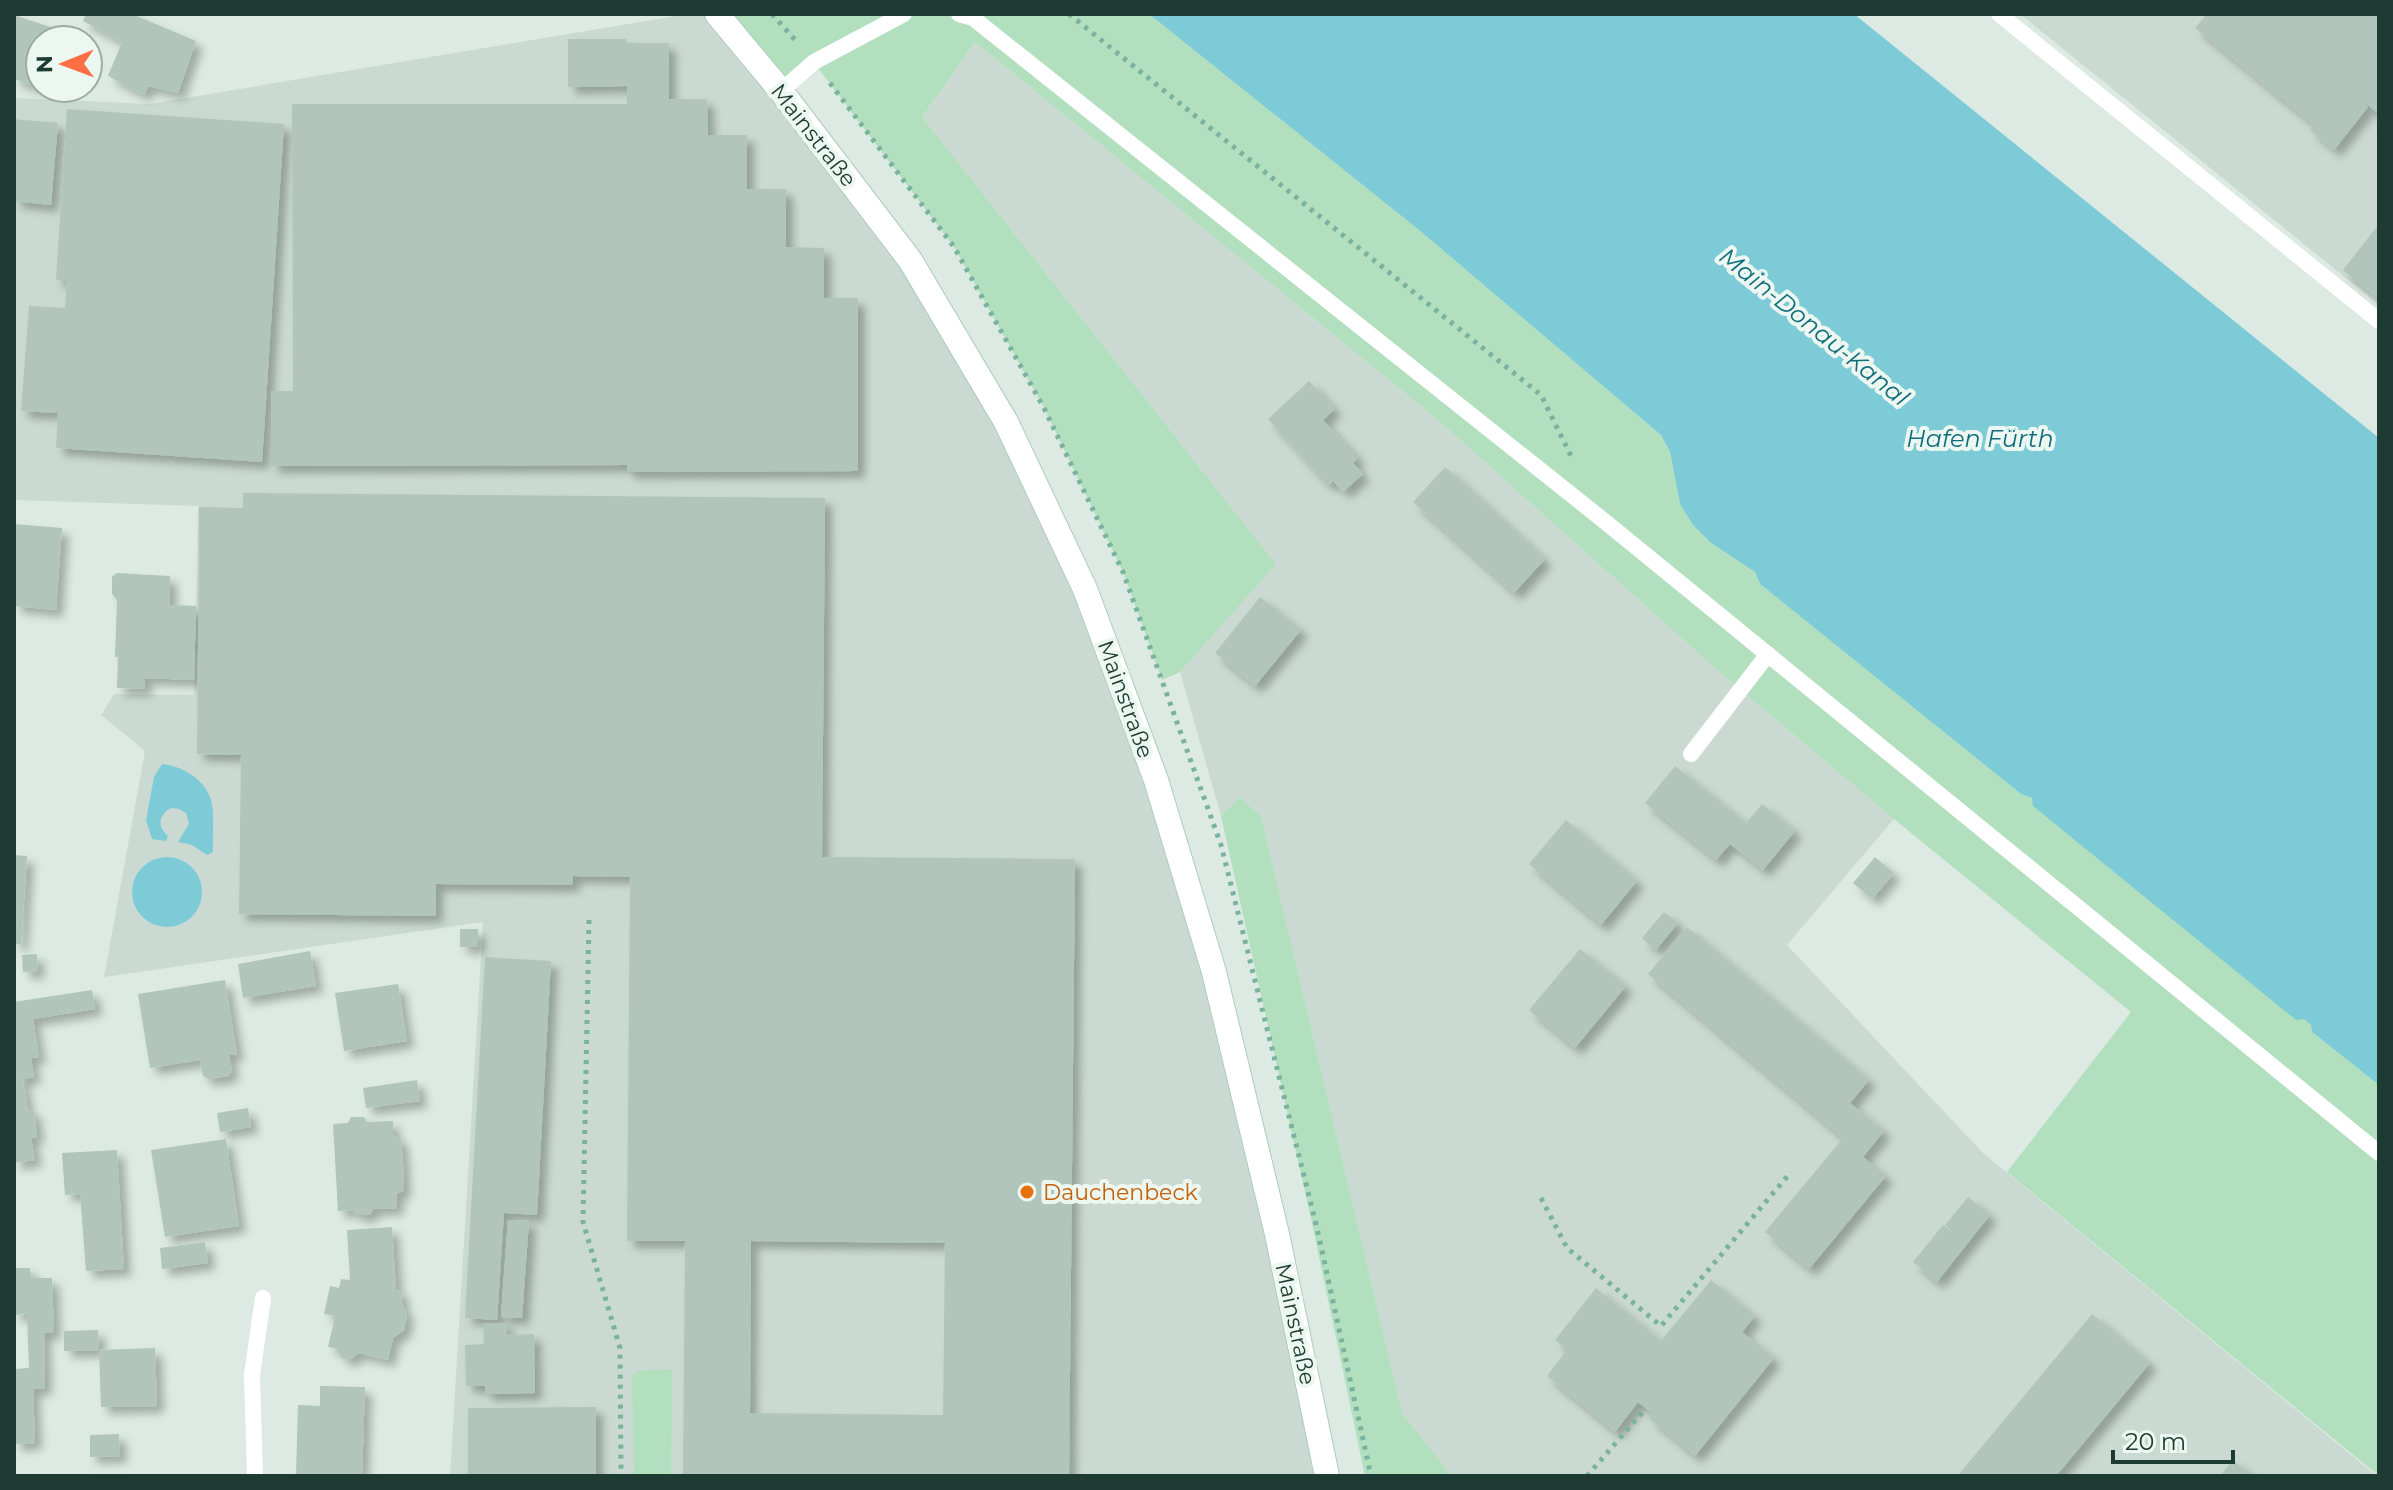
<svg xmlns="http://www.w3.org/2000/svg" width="2393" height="1490" font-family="Montserrat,sans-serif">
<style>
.built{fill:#cadad2}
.green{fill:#b2dfbd}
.water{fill:#7dcbd7}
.building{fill:#b1c5bc;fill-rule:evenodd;filter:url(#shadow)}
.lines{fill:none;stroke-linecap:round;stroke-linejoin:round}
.secondary-casing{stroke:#aecbc0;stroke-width:26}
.path{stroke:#79b29e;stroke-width:5;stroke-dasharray:4 6;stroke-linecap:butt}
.lane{stroke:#fff;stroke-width:16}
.secondary{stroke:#fff;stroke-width:24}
.food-dot{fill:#e8710a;stroke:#ecf7f1;stroke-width:3}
.labels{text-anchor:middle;stroke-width:8;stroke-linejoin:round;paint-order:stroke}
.street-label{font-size:22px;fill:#1d3b32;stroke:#ecf7f1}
.food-label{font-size:22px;fill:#c56008;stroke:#ecf7f1;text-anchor:start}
.water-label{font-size:24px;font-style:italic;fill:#116d7c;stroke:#ecf7f1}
</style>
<defs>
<filter id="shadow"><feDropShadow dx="7" dy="7" stdDeviation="4" flood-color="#0004"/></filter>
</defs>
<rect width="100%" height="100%" fill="#dceae3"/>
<path class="built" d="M688 14H717L781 91 1006 422 1156 780 1327 1476H450L483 922 104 977 145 751 101 715 114 694 194 695 198 506 14 500V98L150 104Z
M2020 14H2379V305L2156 124Z
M975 42 1438 420 1716 669 1894 819 1787 945 1983 1153 2377 1476H1452L1402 1413 1261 816 1240 797 1221 816 1180 672 1275 563 922 117Z"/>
<path class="green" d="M717 14H1149L1419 230 1661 435 1670 452 1680 504 1693 525 1711 543 1755 572 1760 584 2021 794 2032 798 2311 1025 2312 1032 2379 1085V1476L2007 1172 2131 1012 1894 819 1716 669 1438 420 975 42 922 117 1276 564 1180 672 1162 680 1123 572 1044 408 954 247 814 63 781 91Z
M1240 797 1261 816 1402 1413 1452 1476H1365L1312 1223 1221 816Z
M672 1369 671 1476H634L632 1374H637V1371Z"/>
<path class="water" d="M1149 14H1854L2379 438V1085L2312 1032 2311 1025 2304 1019 2296 1020 2033 806 2032 798 2021 794 1760 584 1755 572 1711 543 1693 525 1680 504 1670 452 1661 435 1419 230Z
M162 764C182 766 205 779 211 800 215 814 212 838 213 852L207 855 192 845 178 842 189 824 186 813 179 809 171 808C158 815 157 827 168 836L166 841 152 839 146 820 154 777Z
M132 892a35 35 0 1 1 70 0a35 35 0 1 1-70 0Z"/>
<path class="building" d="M86 14H132L196 41 178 93 148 86 144 95 108 76 122 42 83 21Z
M2207 14H2379V114L2355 95 2368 107 2334 150 2310 130 2314 125 2195 28Z
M14 15 59 30 56 40H40V88L14 79Z
M568 39H626V43H669V99H707L708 135H747V189H786V247L824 248V298H858V471L627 472V465L271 466V391H293L292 104H627V86L568 87Z
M67 109 284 124 262 462 56 448 58 413 21 411 29 306 65 308 67 281 56 280Z
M14 119 58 123 51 205 14 201Z
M2379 224V299L2343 270Z
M1309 381 1335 409 1323 420 1358 458 1353 463 1363 474 1343 492 1333 481 1328 485 1268 419Z
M1445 467 1545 559 1514 593 1413 502Z
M243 493 825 498 822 857 1075 859 1069 1476H683L685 1241H627L630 877 573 876 572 885 436 884V916L239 914 241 755 197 754 199 549V507L243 508ZM751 1241 945 1243 943 1415 750 1413Z
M14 524 62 528 56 610 14 606Z
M117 573 170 576V605L196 606 194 680 145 678V689L117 688 118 657H115L117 600 112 594V577Z
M1260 597 1301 630 1255 686 1215 653Z
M1675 766 1746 823 1762 804 1795 831 1763 870 1730 844 1716 860 1645 803Z
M1566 820 1637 881 1601 925 1529 864Z
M14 855 27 856 21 944H14Z
M1875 857 1894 873 1872 899 1853 883Z
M1664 912 1678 923 1656 950 1642 938Z
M1687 927 1869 1080 1850 1103 1884 1131 1863 1157 1886 1176 1809 1269 1765 1232 1843 1138 1648 974Z
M460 929H478V947H460Z
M1580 949 1626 986 1575 1048 1529 1010Z
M310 951 316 986 243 998 238 964Z
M37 954 38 971 23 972 22 955Z
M485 957 551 961 537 1215 504 1213 497 1320 465 1318Z
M225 980 237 1054 229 1055 232 1071 228 1076 209 1079 203 1076 200 1060 150 1068 138 994Z
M398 984 407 1041 344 1051 335 993Z
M92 990 95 1009 33 1019 39 1057 31 1058 34 1077 22 1079 28 1111 34 1110 37 1137 31 1138 35 1160 14 1163V1002Z
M417 1080 420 1101 366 1108 363 1088Z
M248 1108 251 1127 220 1132 217 1113Z
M351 1117H364L367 1122 393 1121V1135L401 1139 403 1164 404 1190 397 1194V1208L373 1209 370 1215H356L353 1210 338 1211 333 1124 348 1123Z
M226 1139 239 1226 165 1237 151 1150Z
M117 1150 124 1269 86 1271 80 1194 65 1195 62 1153Z
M1968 1197 1990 1215 1937 1282 1913 1262 1943 1225 1958 1236 1945 1225Z
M508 1220 529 1221 522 1318 501 1317Z
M392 1227 396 1290 403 1292 401 1301 407 1315 404 1330 393 1338 388 1360 359 1353 351 1359 341 1358 338 1349 328 1347 335 1316 324 1314 330 1286 339 1288 341 1279 350 1280 347 1230Z
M205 1242 208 1263 162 1269 160 1248Z
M14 1268H30L31 1278H52L54 1333H44L45 1388 33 1389 35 1443 14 1444V1369L29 1368 27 1314 14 1315Z
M1711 1280 1755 1316 1742 1332 1774 1358 1695 1456 1649 1418 1653 1414 1638 1402 1615 1432 1547 1376 1567 1350 1555 1340 1596 1288 1661 1341Z
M2092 1314 2150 1363 2056 1476H1964L1960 1473Z
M507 1323V1335L534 1334 535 1393 485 1394V1386H466L465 1345 484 1344 483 1324Z
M98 1330 99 1350 155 1348 157 1406 101 1407 99 1350 64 1351V1331Z
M320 1386 365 1387 362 1476H296L298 1405 320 1406Z
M596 1407V1476H468V1408Z
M119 1434 120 1456 90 1457V1435Z
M2233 1460 2252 1476H2220Z"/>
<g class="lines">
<defs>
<path id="secondary" d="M717 14 781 91 910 260 1006 422 1085 589 1156 780 1214 972 1277 1234 1327 1476"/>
</defs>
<use href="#secondary" class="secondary-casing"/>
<path class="path" d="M772 14 796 41
M1069 14 1541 395 1571 456
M830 83 954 247 1044 408 1123 572 1221 845 1317 1228 1371 1476
M589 920 583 1222 620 1348 621 1476
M1541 1198 1567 1248 1661 1326 1791 1172
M1587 1476 1646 1408"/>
<path class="lane" d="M959 14 973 18 1603 520 2379 1153
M1999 14 2379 321
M781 91 814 62 904 14
M1691 754 1768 654
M255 1476 252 1375 263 1298"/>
<use href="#secondary" class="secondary"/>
</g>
<circle class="food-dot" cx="1027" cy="1192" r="8"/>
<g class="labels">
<g class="street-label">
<text transform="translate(814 135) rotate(52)" y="8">Mainstraße</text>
<text transform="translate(1126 699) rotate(70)" y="8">Mainstraße</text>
<text transform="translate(1296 1324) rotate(78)" y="8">Mainstraße</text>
</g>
<g class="food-label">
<text x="1043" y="1200">Dauchenbeck</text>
</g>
<g class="water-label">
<text transform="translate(1814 327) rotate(39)" y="8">Main-Donau-Kanal</text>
<text x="1980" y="447">Hafen Fürth</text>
</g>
</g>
<rect width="2393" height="1490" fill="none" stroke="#1d3b32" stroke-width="32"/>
<g transform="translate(64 64) rotate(269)"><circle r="38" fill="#ecf7f1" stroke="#99aca5" stroke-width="2"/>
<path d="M0-6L14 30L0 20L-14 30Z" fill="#ff6e45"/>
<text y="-12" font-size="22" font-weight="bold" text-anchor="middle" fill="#1d3b32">N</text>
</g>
<path d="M2113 1450v12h120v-12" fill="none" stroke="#1d3b32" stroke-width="4"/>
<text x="2125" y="1450" font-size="24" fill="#1d3b32" stroke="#ecf7f1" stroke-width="6" paint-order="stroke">20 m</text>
</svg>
